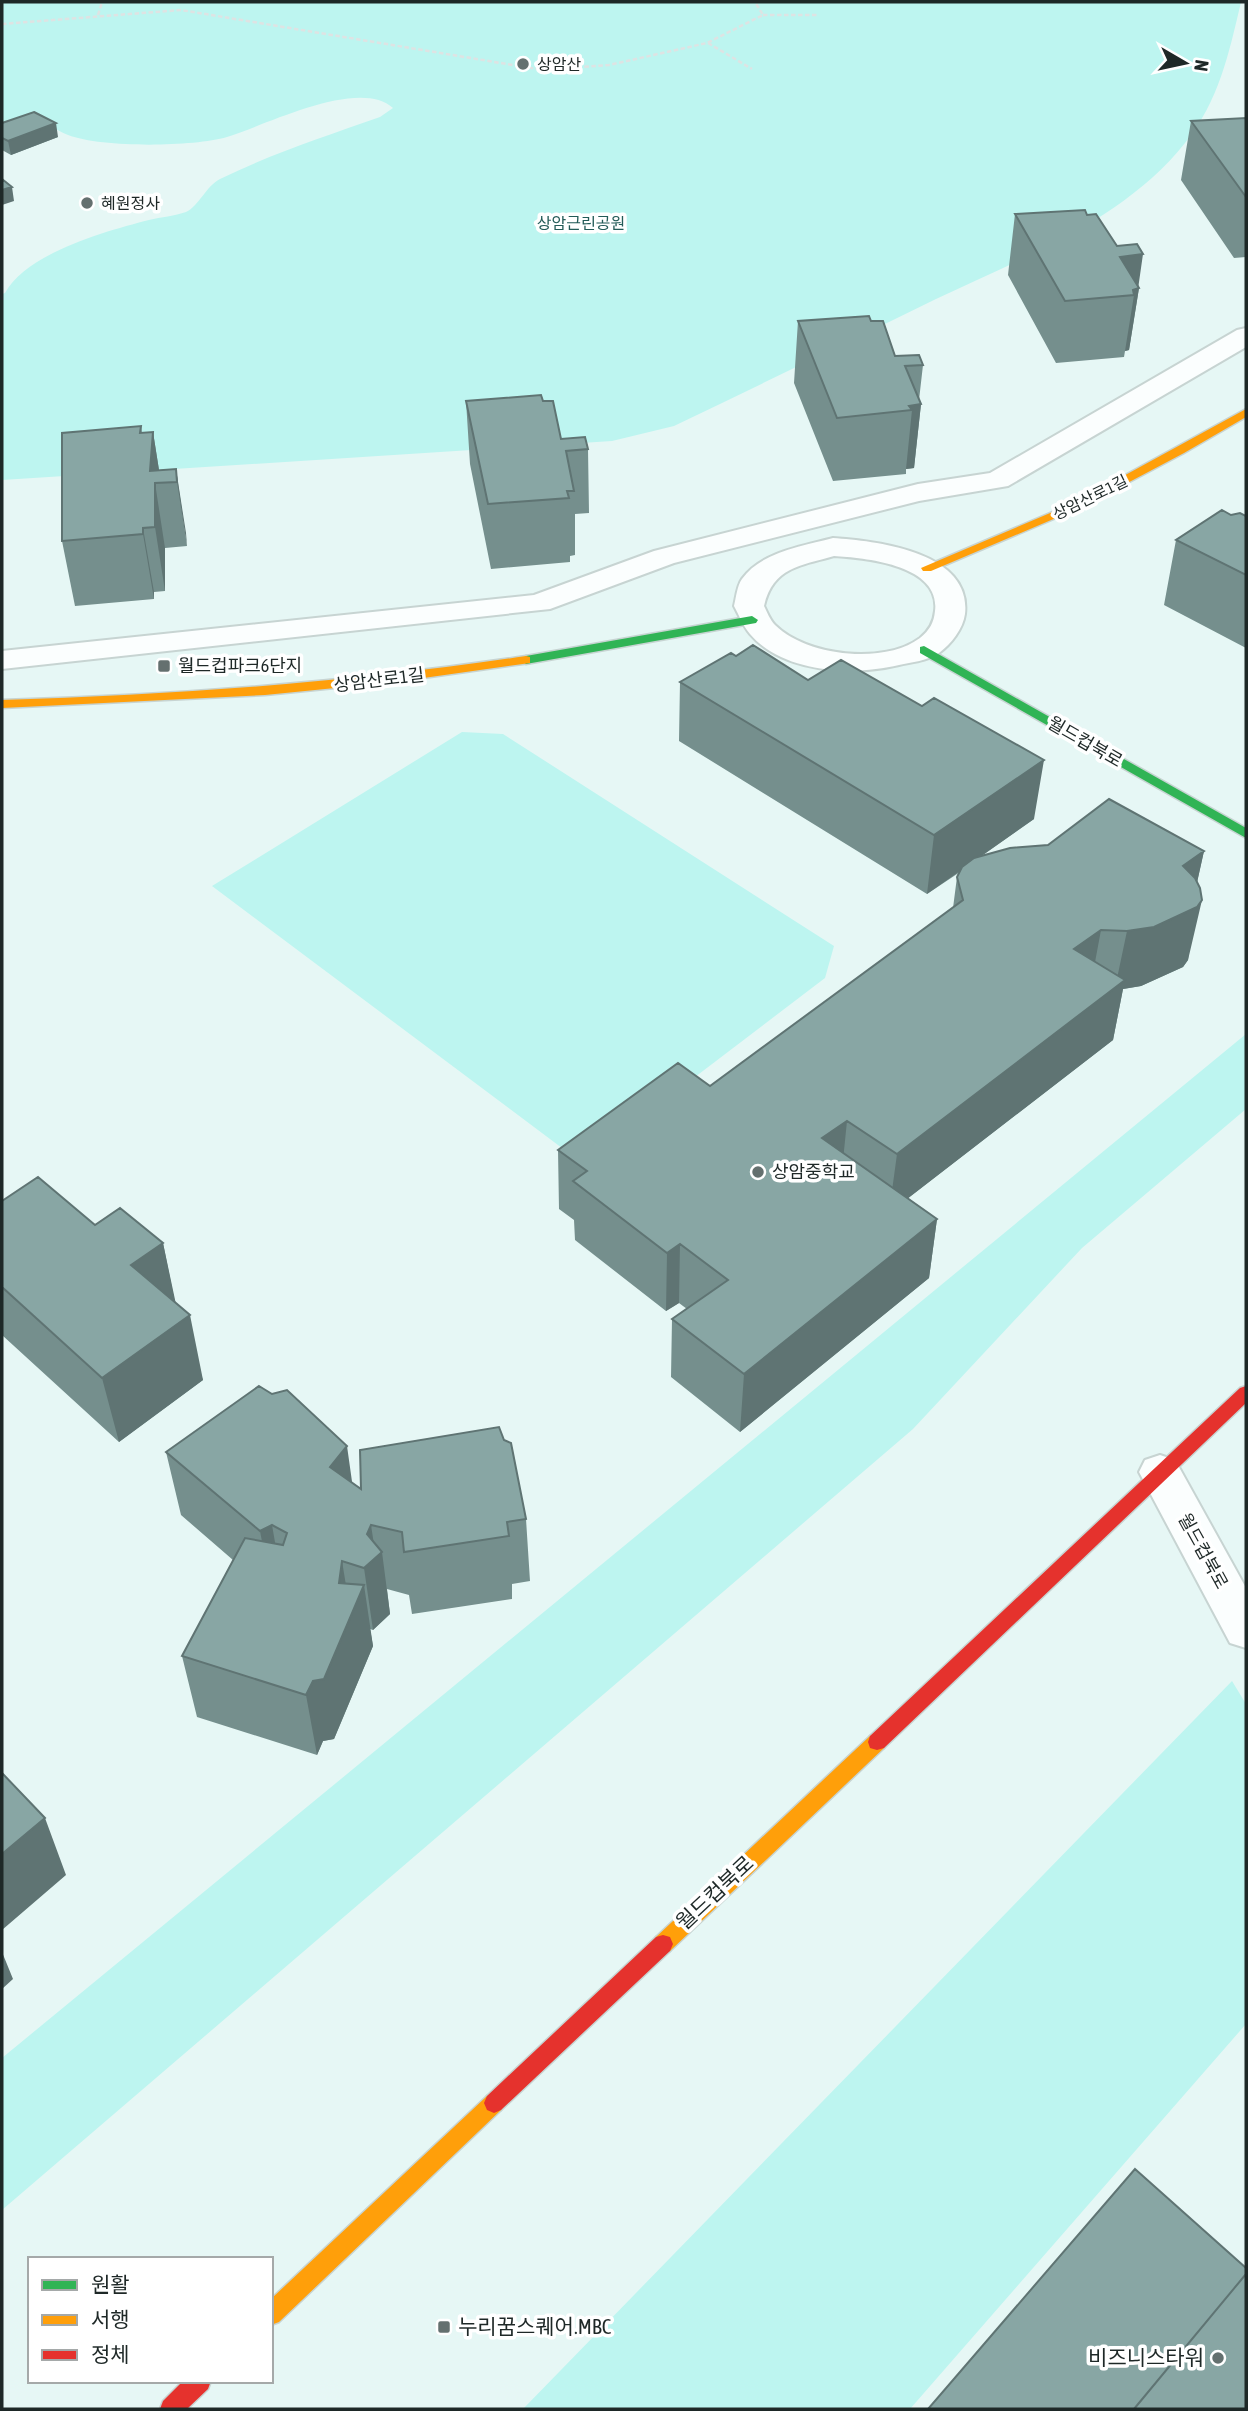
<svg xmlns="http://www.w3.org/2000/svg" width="1248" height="2411" font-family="'Asap Condensed','Noto Sans KR',sans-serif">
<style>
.green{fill:#bdf5f0}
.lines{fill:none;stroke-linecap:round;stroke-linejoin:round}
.street-casing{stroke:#c7d4d2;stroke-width:4}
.fast-casing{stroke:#c7d4d2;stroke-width:3}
.slow-casing{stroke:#c7d4d2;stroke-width:3}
.jam-casing{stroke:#c7d4d2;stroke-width:3}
.path{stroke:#dee3e3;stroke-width:2.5;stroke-dasharray:4.5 2.5;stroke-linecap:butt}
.street{fill:#fbfefe;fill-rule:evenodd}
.fast{fill:#30b455;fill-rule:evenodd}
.slow{fill:#ff9f0a;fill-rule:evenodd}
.jam{fill:#e5322d;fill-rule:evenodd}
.wall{fill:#758f8d}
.shaded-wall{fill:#5f7473}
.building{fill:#88a6a4;stroke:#5f7473;stroke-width:2}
.poi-dot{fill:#64706f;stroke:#fff;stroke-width:2.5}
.labels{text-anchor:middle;stroke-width:7;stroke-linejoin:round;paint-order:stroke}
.far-poi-label{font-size:16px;fill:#1e2827;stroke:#fff;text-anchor:start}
.far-park-label{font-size:16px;fill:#235b58;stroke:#fff}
.far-street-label{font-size:16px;fill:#1e2827;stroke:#fff}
.poi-label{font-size:18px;fill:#1e2827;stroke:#fff;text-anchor:start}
.street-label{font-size:18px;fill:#1e2827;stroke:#fff}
.near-street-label{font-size:21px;fill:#1e2827;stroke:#fff}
.near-poi-label{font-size:21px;fill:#1e2827;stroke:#fff;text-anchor:start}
</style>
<rect width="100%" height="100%" fill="#e6f7f5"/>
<path class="green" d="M2 2H1241C1229 53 1219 101 1185 143 1124 220 1022 258 936 299 849 342 761 384 674 426L612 441 2 480V294L5 293C27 253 106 231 149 220 161 217 175 216 186 212 199 206 206 186 220 179 271 154 326 136 380 117L393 108C359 77 266 125 227 137 192 147 102 148 68 135 62 133 55 128 49 125L2 137Z
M462 732 503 734 834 946 825 978 582 1163 212 886Z
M1246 1034V1109L1082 1248 913 1429 2 2210V2058Z
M1232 1681 1246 1704V2024L910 2409H523Z"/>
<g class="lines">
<defs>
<path id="street" d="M1246 328V347L1008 486 919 501 674 563 550 609 2 669V651L534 595 654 551 918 484 990 473 1237 330Z
M833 538C877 541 972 552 965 614 963 629 951 644 939 653 927 661 912 662 899 665 853 676 783 673 750 634 743 626 739 615 734 606 736 598 737 586 742 579 761 552 803 546 833 538ZM834 556C866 558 941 565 935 611 934 622 930 630 920 638 884 665 806 656 775 625 770 620 767 612 764 606 773 567 800 566 834 556Z
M1160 1455 1175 1460 1246 1588V1648L1230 1643 1139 1472 1145 1460Z"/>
<path id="fast" d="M752 616 758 620 756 623 526 664 520 660 526 656Z
M924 646 1246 828V838L920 653V647Z"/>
<path id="slow" d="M1246 409V417L1184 453 1084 506 931 571H923L921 568 1076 502Z
M526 656 530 657V663L395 682 265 695 2 708V700C178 695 352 682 526 656Z
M877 1734 884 1736 886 1742 884 1748 670 1951 663 1953 656 1951 653 1944 656 1937 870 1736Z
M494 2093 501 2096 504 2103 501 2110 279 2322 271 2325V2299L487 2096Z"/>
<path id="jam" d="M1246 1386V1403L884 1748 877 1750 870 1748 868 1742 870 1736 1240 1388Z
M663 1935 670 1937 673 1944 670 1951 501 2110 494 2113 487 2110 484 2103 487 2096 656 1937Z
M183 2381H211L208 2389 187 2409H160L163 2401Z"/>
</defs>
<use href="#street" class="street-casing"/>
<use href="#fast" class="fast-casing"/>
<use href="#slow" class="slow-casing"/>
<use href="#jam" class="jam-casing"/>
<path class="path" d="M98 15 102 2
M763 15H818
M2 24 181 10 543 70 609 65 707 43 763 15 755 2
M708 43 752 69"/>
<use href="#street" class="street"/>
<use href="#fast" class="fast"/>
<use href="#slow" class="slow"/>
<use href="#jam" class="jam"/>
</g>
<path class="wall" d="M1246 118V257L1234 258 1181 180 1191 121Z
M2 123 58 137 11 155 2 150Z
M1015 214 1087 215 1139 288 1129 350 1125 351 1124 357 1056 363 1008 275Z
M798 321H871L895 356 923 365 919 400 921 404 914 468 906 469V474L833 481 794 383Z
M466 401H543L561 439 588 449 589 513 575 514V555L570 556V562L491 569 470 464Z
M141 426 142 433 153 432 159 470 176 469 187 546 165 548V591L154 592V599L75 606 62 541Z
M1231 515 1246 516V648L1164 605 1176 540Z
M680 682 1034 819 983 855 1204 851 1197 882 1188 960 1183 967 1141 986 1123 989 1113 1040 908 1198 937 1219 929 1278 740 1432 671 1377 672 1319 687 1309 679 1303 666 1311 575 1240 574 1220 559 1209 558 1150 710 1086 953 908 957 877 960 872 927 894 679 741Z
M2 1201 163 1243 175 1303 203 1380 119 1442 2 1335Z
M166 1452 353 1483 361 1489 526 1519 530 1581 512 1584V1599L412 1614 409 1595 387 1589 390 1614 373 1630 370 1629 373 1646 334 1739 323 1741 317 1755 197 1717 182 1656 233 1560 181 1515Z"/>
<path class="shaded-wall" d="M56 123 58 137 11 155 8 141Z
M12 187 14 201 2 205V190Z
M1143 254 1138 289 1139 288 1129 350 1125 351 1134 295 1120 257Z
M921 404 914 468 906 469 912 410 909 406Z
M153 432 161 483H155L165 548V591L155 527 150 471Z
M176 469 186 533 187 546 177 482Z
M143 528 154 592V599L143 534Z
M1044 760 1034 819 927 894 934 835Z
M1204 851 1191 910 1202 900 1188 960 1183 967 1141 986 1123 989 1113 1040 889 1213 897 1154 1115 988 1127 931 1183 866Z
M1101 930 1090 989 1074 949Z
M847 1121 841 1180 822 1138Z
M937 1219 929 1278 740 1432 744 1374Z
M163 1243 177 1309 131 1265Z
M680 1244 679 1303 666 1311 667 1253Z
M190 1315 203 1380 119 1442 102 1378Z
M347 1446 356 1510 330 1467Z
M272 1525 283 1588 272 1594 260 1531Z
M371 1525 376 1558 382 1552 390 1614 373 1630 364 1568 367 1534Z
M342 1561 351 1616 364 1585 373 1646 334 1739 323 1741 317 1755 306 1695 339 1583Z
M45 1818 66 1875 2 1930V1854Z
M2 1952 13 1979 2 1989Z"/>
<path class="building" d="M34 112 56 123 8 141 2 138V123Z
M1246 118V197L1191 121Z
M2 179 12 187 2 190Z
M1085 210 1087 215 1096 214 1117 246 1137 244 1143 254 1120 257 1139 288 1133 290 1134 295 1065 301 1015 214Z
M869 316 871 321H883L895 356 919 355 923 365 905 366 921 404 909 406 912 410 837 418 798 321Z
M541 395 543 401H553L561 439 585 437 588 449 566 451 574 491H567L569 498 488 504 466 401Z
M141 426 140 433 153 432 150 471 176 469 177 482 155 483V527L143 528V534L62 541V433Z
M1222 510 1231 515 1240 513 1246 516V575L1176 540Z
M753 645 808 680 841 660 922 706 934 698 1044 760 934 835 680 682 731 653 736 656Z
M1109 799 1204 851 1183 866 1195 878 1200 888 1202 900 1197 907 1154 927 1127 931 1101 930 1074 949 1125 980 897 1154 847 1121 822 1138 937 1219 744 1374 672 1319 728 1280 680 1244 667 1253 573 1181 587 1171 558 1150 678 1063 710 1086 963 900 957 877 962 867 974 858 1010 848 1048 845Z
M38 1177 95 1225 120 1208 163 1243 131 1265 190 1315 102 1378 2 1287V1201Z
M259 1386 272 1394 287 1390 347 1446 330 1467 361 1489 360 1450 499 1427 504 1440 511 1443 526 1519 507 1522 509 1536 404 1552 402 1532 371 1525 367 1534 382 1552 364 1568 342 1561 339 1583 364 1585 324 1679 313 1681 306 1695 182 1656 245 1538 283 1545 287 1533 272 1525 260 1531 166 1452Z
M2 1773 45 1818 2 1854Z
M1135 2169 1246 2268V2274L1134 2409H928Z
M1246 2274V2409H1134Z"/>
<g class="poi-dot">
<circle cx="523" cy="64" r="7"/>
<circle cx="87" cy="203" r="7"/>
<rect x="157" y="659" width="14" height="14" rx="3.5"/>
<circle cx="758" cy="1172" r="7"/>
<rect x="437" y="2320" width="14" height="14" rx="3.5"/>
<circle cx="1218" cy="2358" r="7"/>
</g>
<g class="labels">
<g class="far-poi-label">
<text x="537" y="70">상암산</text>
<text x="101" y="209">혜원정사</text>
</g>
<g class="far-park-label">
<text x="581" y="229">상암근린공원</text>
</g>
<g class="far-street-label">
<text transform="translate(1090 497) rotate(-26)" y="6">상암산로1길</text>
</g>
<g class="poi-label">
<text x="178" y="672">월드컵파크6단지</text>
<text x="772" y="1178">상암중학교</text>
</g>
<g class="street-label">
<text transform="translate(379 680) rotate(-7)" y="6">상암산로1길</text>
<text transform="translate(1085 742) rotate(30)" y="6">월드컵북로</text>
<text transform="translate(1203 1551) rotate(61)" y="6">월드컵북로</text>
</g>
<g class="near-street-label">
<text transform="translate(715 1893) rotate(-43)" y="7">월드컵북로</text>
</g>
<g class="near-poi-label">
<text x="458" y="2334">누리꿈스퀘어.MBC</text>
<text x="1204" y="2365" text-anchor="end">비즈니스타워</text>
</g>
</g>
<rect width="1248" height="2411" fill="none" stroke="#1e2827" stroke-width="7"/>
<rect x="28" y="2257" width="245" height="126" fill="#ffffff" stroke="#a5a9a9" stroke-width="2"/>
<rect x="42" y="2280" width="35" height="10" fill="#30b455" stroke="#a5a9a9" stroke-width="2"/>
<text x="91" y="2292" font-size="21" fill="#1e2827">원활</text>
<rect x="42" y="2315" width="35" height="10" fill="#ff9f0a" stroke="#a5a9a9" stroke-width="2"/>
<text x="91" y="2327" font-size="21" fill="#1e2827">서행</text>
<rect x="42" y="2350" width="35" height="10" fill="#e5322d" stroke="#a5a9a9" stroke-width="2"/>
<text x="91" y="2362" font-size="21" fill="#1e2827">정체</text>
<g transform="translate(1185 63) rotate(99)" stroke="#ffffff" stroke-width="5" paint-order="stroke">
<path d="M0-5L12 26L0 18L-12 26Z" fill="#1e2827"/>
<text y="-10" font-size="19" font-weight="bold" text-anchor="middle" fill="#1e2827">N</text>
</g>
</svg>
